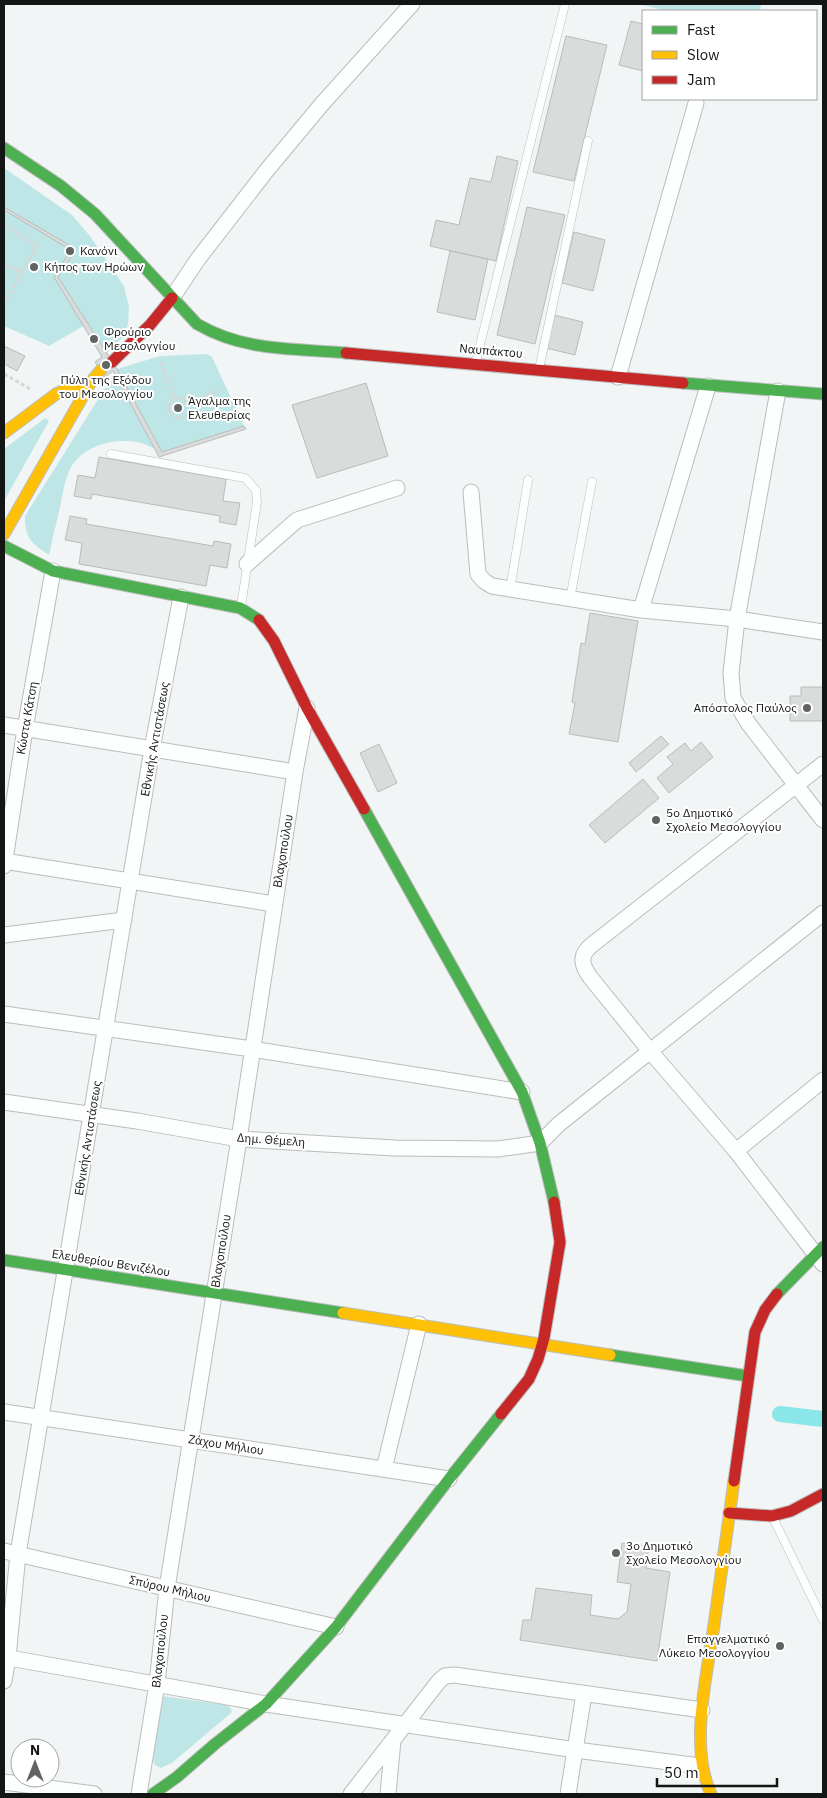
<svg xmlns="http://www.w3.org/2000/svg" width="827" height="1798" font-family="'IBM Plex Sans',sans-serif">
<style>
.green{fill:#bee6e7}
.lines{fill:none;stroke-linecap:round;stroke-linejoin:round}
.canal{stroke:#8ae6e8;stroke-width:16}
.building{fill:#dadcdc;stroke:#babcbc}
.lane-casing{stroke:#bbbdbd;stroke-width:9}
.street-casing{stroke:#bbbdbd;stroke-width:17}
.fast-casing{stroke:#bbbdbd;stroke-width:13}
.slow-casing{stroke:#bbbdbd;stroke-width:13}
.jam-casing{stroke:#bbbdbd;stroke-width:13}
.path{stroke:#d7d7d7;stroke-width:3;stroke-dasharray:4 2.5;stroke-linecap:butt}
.lane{stroke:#fdfefe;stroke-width:8}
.street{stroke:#fdfefe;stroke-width:15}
.fast{stroke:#4caf50;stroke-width:11}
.slow{stroke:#ffc107;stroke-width:11}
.jam{stroke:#c62828;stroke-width:11}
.poi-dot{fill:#626464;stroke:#fff;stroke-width:2}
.labels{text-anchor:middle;stroke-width:4;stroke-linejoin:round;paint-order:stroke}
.poi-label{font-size:12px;fill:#141616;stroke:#fff;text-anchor:start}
.street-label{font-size:12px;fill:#141616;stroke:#fff}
</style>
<rect width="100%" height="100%" fill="#f2f5f5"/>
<path class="green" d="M641 4H761L760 11H665Z
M4 168 72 215 90 236 124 286 129 307 128 324 124 336 106 354 87 324 49 346 4 326Z
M207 354 212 357 244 426 162 452C155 449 148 445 141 443 116 437 83 445 70 469 65 480 63 492 61 503 57 520 53 537 49 555 31 543 25 538 25 516L117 369 160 356Z
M45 418 49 421 4 501V449Z
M162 1696 225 1705 230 1707 232 1712 172 1763 161 1768 155 1765 153 1760Z"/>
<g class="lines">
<path class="canal" d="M780 1414 823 1419"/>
</g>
<path class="building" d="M631 21 643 24V71L619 65Z
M566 36 607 45 574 181 533 172Z
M497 156 518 161 496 261 430 246 436 220 459 225 470 178 491 182Z
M4 207 69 245 71 257 58 277 117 369 162 452 244 426 246 429 159 457 113 371 105 377 95 362 102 357 54 277 67 256 66 247 4 210Z
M527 207 565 215 535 344 497 335Z
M574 232 605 240 593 291 562 283Z
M450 251 488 259 475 320 437 312Z
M554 315 583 322 575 355 546 348Z
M4 346 25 356 17 371 4 364Z
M366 383 388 456 317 478 292 405Z
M99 457 226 479 223 501 240 503 236 525 219 522 220 516 92 494 91 499 74 496 78 475 95 478Z
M70 516 87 519 86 524 213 546 214 541 231 544 227 568 210 565 206 586 79 564 82 543 65 540Z
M590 613 638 621 618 742 569 734 575 703 572 702 581 643 585 644Z
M801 687H823V721H790V696H801Z
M661 736 669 744 636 772 629 763Z
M701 742 713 757 669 793 657 778 673 764 667 757 685 743 691 751Z
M379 744 397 783 378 792 360 753Z
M643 779 659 798 605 843 589 825Z
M622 1543 649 1546 646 1568 670 1572 657 1661 520 1640 523 1620H531L536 1588 592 1595 590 1615 618 1619 627 1612 631 1584 617 1582Z"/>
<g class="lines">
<defs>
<path id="lane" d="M476 361 565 4
M539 369 588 141
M111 454 245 478 256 490 257 502 241 606
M510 590 528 480
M570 599 592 482
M773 1518 823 1620"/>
<path id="street" d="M172 298 198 259 267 170 322 104 412 4
M618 377 696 103
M778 391 737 619 731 673 733 698 748 723 823 820
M471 492 478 574 484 581 492 586 641 610 737 619 823 632
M247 564 297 520 397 488
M641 610 708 386
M4 725 295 772
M823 764 593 944C580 954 580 963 590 977L650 1051 736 1151 823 1264
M4 861 274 904
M4 866 25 729 53 571
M4 935 124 920
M4 1014 252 1049 522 1092
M4 1102 137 1121 239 1139 395 1148 498 1149 540 1143 559 1124 823 913
M736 1151 823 1080
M4 1412 449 1479
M384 1469 419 1324
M4 1551 336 1627
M4 1657 266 1704 576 1750 700 1766
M4 1681 8 1657 18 1554 152 749 181 597
M4 1782 94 1794
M139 1794 157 1684 167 1588 239 1139 295 772 307 708
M351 1794 439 1681 445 1676 454 1675 702 1710
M388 1794 393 1740
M568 1794 584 1694"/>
<path id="fast" d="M4 148 61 186 95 214 197 324C245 352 293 348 346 353
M683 383 823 394
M4 546 53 571 240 608 259 620
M364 809 522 1092 540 1143 554 1202
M4 1260 343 1313
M777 1294 823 1247
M610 1355 748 1376
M153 1794 177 1777 215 1744 266 1704 336 1627 449 1479 501 1414"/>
<path id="slow" d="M4 433 56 394 69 388 91 382
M4 534 91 382 101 370
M343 1313 610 1355
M711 1794C689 1747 707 1675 714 1625 721 1577 727 1529 734 1481"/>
<path id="jam" d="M346 353 683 383
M112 362 150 325 172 298
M259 620 274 641 307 708 364 809
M501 1414 529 1379 538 1359 544 1338 560 1242 554 1202
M734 1481 755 1332 765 1310 777 1294
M729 1513 772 1516 791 1511 823 1494"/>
</defs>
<use href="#lane" class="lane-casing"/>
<use href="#street" class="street-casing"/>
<use href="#fast" class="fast-casing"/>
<use href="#slow" class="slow-casing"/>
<use href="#jam" class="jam-casing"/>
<path class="path" d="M4 225 37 246 21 272
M4 264 21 272 6 302 4 301
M109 329 118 331
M161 362 175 399
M4 374 32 390
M169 408a10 10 0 1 1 20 0a10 10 0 1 1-20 0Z
M188 403 220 390"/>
<use href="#lane" class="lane"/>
<use href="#street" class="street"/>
<use href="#fast" class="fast"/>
<use href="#slow" class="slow"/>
<use href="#jam" class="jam"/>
</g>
<g class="poi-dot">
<circle cx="70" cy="251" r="5"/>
<circle cx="34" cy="267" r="5"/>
<circle cx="94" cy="339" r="5"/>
<circle cx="106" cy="365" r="5"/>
<circle cx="178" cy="408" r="5"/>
<circle cx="807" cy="708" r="5"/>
<circle cx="656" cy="820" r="5"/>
<circle cx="616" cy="1553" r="5"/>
<circle cx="780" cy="1646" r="5"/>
</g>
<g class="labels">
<g class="poi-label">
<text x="80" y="255">Κανόνι</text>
<text x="44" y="271">Κήπος των Ηρώων</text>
<text x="104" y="336">Φρούριο<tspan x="104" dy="14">Μεσολογγίου</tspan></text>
<text x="106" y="384" text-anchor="middle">Πύλη της Εξόδου<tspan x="106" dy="14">του Μεσολογγίου</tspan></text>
<text x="188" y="405">Άγαλμα της<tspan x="188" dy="14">Ελευθερίας</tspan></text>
<text x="797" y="712" text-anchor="end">Απόστολος Παύλος</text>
<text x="666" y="817">5ο Δημοτικό<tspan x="666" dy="14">Σχολείο Μεσολογγίου</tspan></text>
<text x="626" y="1550">3ο Δημοτικό<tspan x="626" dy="14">Σχολείο Μεσολογγίου</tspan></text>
<text x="770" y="1643" text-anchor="end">Επαγγελματικό<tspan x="770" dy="14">Λύκειο Μεσολογγίου</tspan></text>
</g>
<g class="street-label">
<text transform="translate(491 351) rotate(5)" y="4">Ναυπάκτου</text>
<text transform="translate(27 718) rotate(-80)" y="4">Κώστα Κάτση</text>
<text transform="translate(155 739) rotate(-80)" y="4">Εθνικής Αντιστάσεως</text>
<text transform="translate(283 851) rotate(-81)" y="4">Βλαχοπούλου</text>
<text transform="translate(88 1138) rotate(-81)" y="4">Εθνικής Αντιστάσεως</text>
<text transform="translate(271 1140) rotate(4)" y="4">Δημ. Θέμελη</text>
<text transform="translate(221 1251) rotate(-81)" y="4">Βλαχοπούλου</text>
<text transform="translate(111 1263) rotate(9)" y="4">Ελευθερίου Βενιζέλου</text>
<text transform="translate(226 1445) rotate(9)" y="4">Ζάχου Μήλιου</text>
<text transform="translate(170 1589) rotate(13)" y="4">Σπύρου Μήλιου</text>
<text transform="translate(160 1651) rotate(-84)" y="4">Βλαχοπούλου</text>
</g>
</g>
<rect width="827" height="1798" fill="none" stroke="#141616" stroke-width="10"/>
<rect x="642" y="10" width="175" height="90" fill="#ffffff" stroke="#a1a2a2"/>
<rect x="652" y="26" width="25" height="8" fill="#4caf50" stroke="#a1a2a2"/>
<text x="687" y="35" font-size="15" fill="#141616">Fast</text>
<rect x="652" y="51" width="25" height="8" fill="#ffc107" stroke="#a1a2a2"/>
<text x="687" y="60" font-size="15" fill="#141616">Slow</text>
<rect x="652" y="76" width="25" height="8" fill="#c62828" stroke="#a1a2a2"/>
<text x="687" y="85" font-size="15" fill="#141616">Jam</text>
<g transform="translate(35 1763)"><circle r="24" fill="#ffffff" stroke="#a1a2a2"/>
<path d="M0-4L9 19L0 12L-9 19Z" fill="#626464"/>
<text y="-8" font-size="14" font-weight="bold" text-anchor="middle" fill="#141616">N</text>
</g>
<path d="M657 1778v8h120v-8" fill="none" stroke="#141616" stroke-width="2.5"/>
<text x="664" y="1778" font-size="15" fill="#141616" stroke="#ffffff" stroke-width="4" paint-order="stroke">50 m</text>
</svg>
